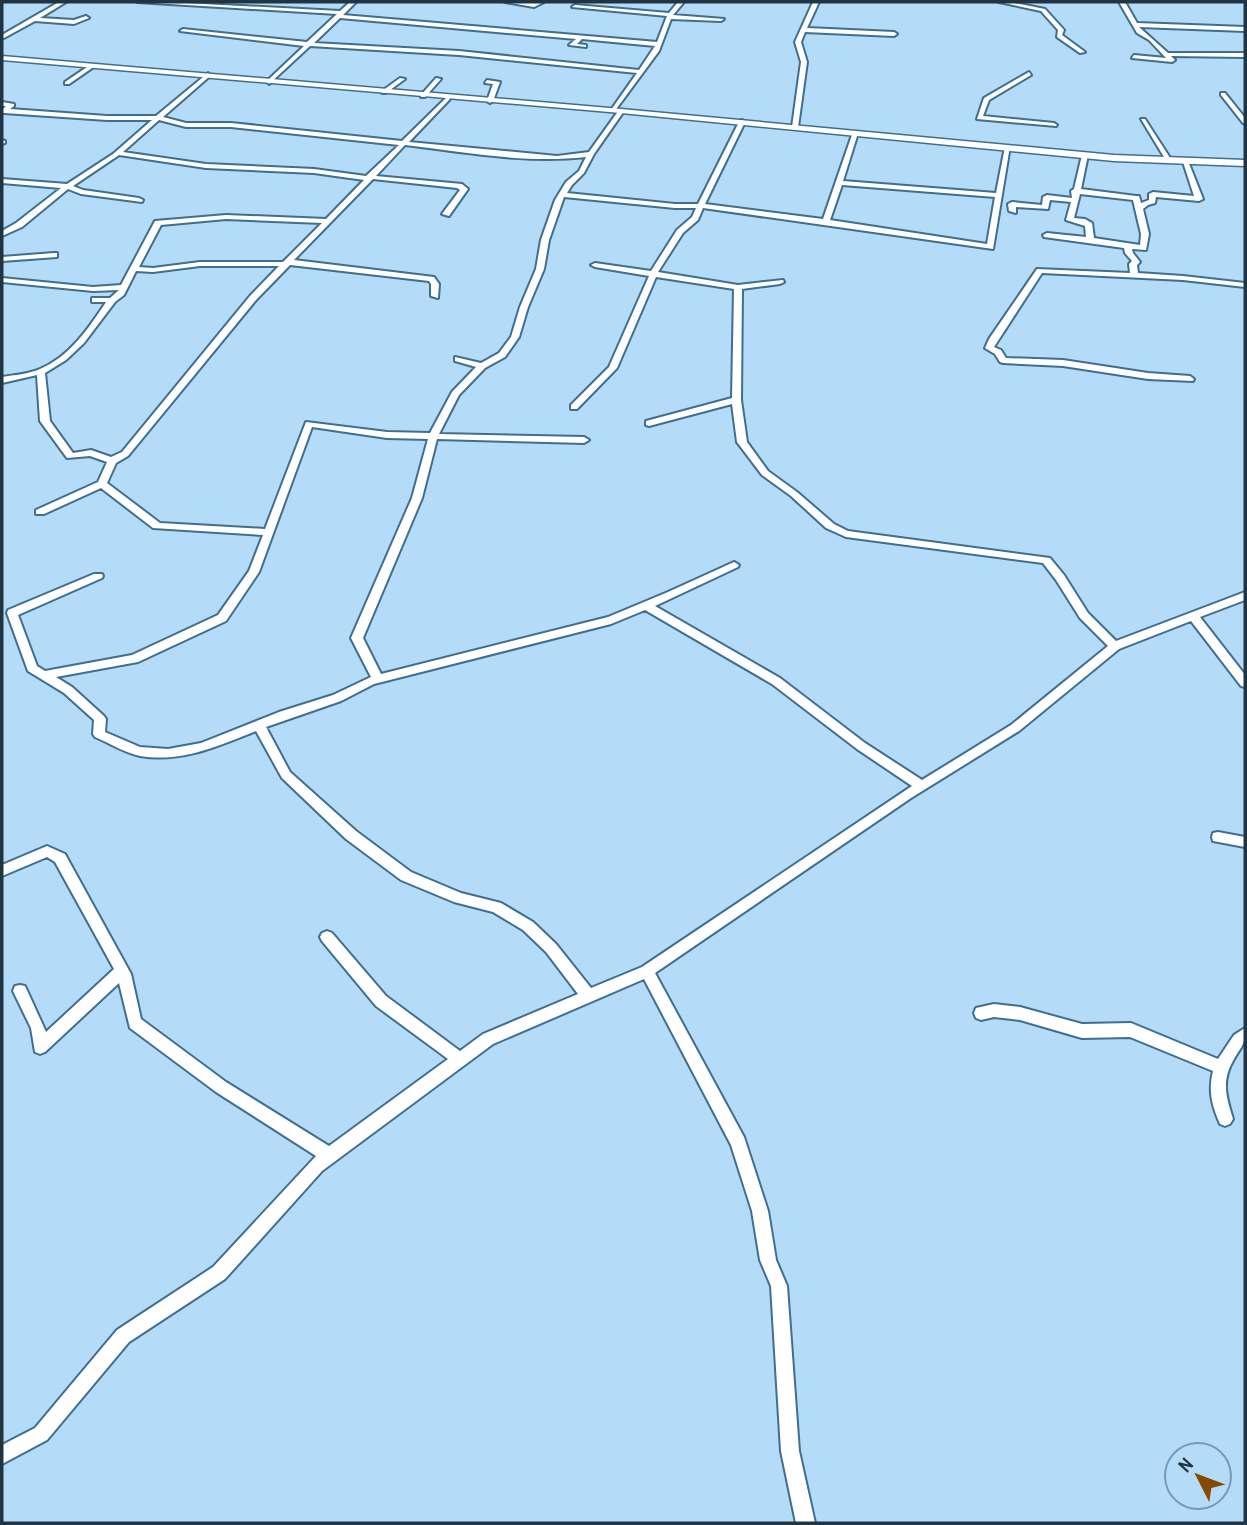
<svg xmlns="http://www.w3.org/2000/svg" width="1247" height="1525" font-family="'Archivo Narrow',sans-serif">
<style>
.lines{fill:none;stroke-linecap:round;stroke-linejoin:round}
.minor-casing{stroke:#406e8f;stroke-width:4}
.secondary-casing{stroke:#406e8f;stroke-width:3}
.minor{fill:#fff;fill-rule:evenodd}
.secondary{fill:#fff;fill-rule:evenodd}
</style>
<rect width="100%" height="100%" fill="#b4dcf9"/>
<g class="lines">
<defs>
<path id="minor" d="M59 2H66L40 18 74 20 86 16 89 18 74 24 35 21 2 39V35Z
M137 2H165L340 11 350 2H356L343 15 657 42 667 16 572 7 575 5 669 13 678 2H684L673 15 724 19 721 21 671 19 659 51 614 112 611 110 637 73 459 55 310 46 269 84 267 81 304 46 180 31 183 29 307 42 337 14ZM340 18 576 39 569 45 586 47V45L577 44 582 39 655 46 639 70 459 51 314 43Z
M505 2H544L534 7Z
M813 2H819L807 28 894 32 897 34 894 36 805 32 801 42 807 62 798 127 795 129 792 127 801 62 795 42Z
M999 2H1009L1045 9 1064 30 1062 35 1085 52 1080 53 1057 37 1058 30 1041 11Z
M1119 2H1125L1137 23 1245 27V31L1139 27 1168 53H1245V57L1171 56 1175 60 1172 62 1132 58 1134 55 1166 58 1149 40 1137 33Z
M90 65 95 66 69 84H65V82Z
M1029 72 1031 75 989 100 983 116 1054 123 1057 125 1056 126 977 119 984 98Z
M208 73 210 76 163 117 186 123H231L402 141 448 96 450 99 409 142 557 156 589 152 619 110H623L624 111 594 154 584 173 572 185 567 193 675 204H698L739 122 742 120 745 122 705 204 823 219 853 132 858 133 843 181 996 193 1005 147 1010 146 993 249 703 208 698 220 683 233 658 272 738 285 783 280 784 282 780 284 742 289 741 400 747 442 768 471 797 492 834 524 848 531 1050 558 1064 575 1088 613 1116 641 1245 592V600L1200 617 1245 675V687L1241 686 1191 621 1119 649 1019 731 911 798 655 973 744 1137 768 1211 776 1260 787 1286 799 1451 815 1523H796L781 1451 771 1286 760 1260 752 1211 731 1145 644 979 493 1044 322 1171 225 1279 129 1342 47 1440 2 1464V1445L35 1428 117 1330 213 1267 316 1156 216 1092 130 1028 119 983 45 1052 40 1054 35 1052 31 1028 13 991 15 986 20 985 25 986 46 1032 114 969 55 862 47 857 2 876V865L47 846 65 854 131 974 141 1019 226 1082 329 1146 448 1059 376 1006 322 941 320 937 322 933 327 931 332 933 386 996 460 1051 483 1034 578 994 546 952 523 930 493 912 454 902 401 880 346 839 282 778 256 731C218 746 182 763 140 756 125 753 109 743 95 737L93 734 94 720 64 693 28 671 7 613 8 610 94 574H102L103 576 102 578 18 615 37 666 45 671 132 655 218 615 249 571 263 535 153 528 101 488 44 514H36V510L98 482 107 462 90 456 67 458 40 421 37 375 2 383V377C14 375 29 374 40 369 69 357 89 328 106 302H92V298H110L119 290 93 291 2 282V278L93 287 121 285 155 221 226 215 326 219 364 180 314 173 206 168 119 155 73 186 83 190 139 198 143 200 142 202 81 194 68 189 22 227 2 236V231L16 223 61 188 2 183V179L67 184 113 154 152 120H107L4 113 2 112V110L6 106H2V102L14 104V106L10 109 107 116H156ZM159 120 186 127H231L399 145 366 176 314 169 206 164 123 152ZM405 145C465 152 526 164 586 157L579 171 566 182 555 200 541 240 536 269 520 307 511 337 499 353 481 363 455 357V361L476 367 452 392 430 433 387 432 306 422 265 529 160 523 107 483 116 463 128 456 256 300 290 265 429 281 431 284V296L438 298 439 284 434 277 294 260 373 179 457 188 460 190 442 214 449 216 468 189 462 184 376 176ZM842 185 995 197 987 244 830 220ZM564 197 675 208H696L692 217 677 230 651 271 595 263 591 265 595 267 649 276 609 367 571 405V409H577L617 368 656 277 734 289 732 398 646 421V425L649 426 732 404 737 442 762 475 791 496 826 528 846 537 1043 563 1056 580 1080 618 1108 646 1011 725 922 780 865 743 780 678 655 606 738 567 739 565 734 562 668 592 608 617 381 674 363 638 422 498 437 439 584 443 589 440 584 437 439 434 459 395 485 368 505 357 519 337 528 307 544 269 549 240ZM226 219 322 223 283 262H200L153 268 139 267 161 225ZM200 266H279L250 296 122 452 111 457 91 450 73 453 50 421 45 373 66 360 84 343 115 302 124 295 136 271 153 272ZM312 427 387 438 428 439 412 498 351 638 371 677 333 695 279 712 201 743 168 749 140 747 105 732 106 719 104 716 72 687 56 677 138 662 226 621 259 572ZM645 610 772 684 857 749 912 786 642 967 591 988 556 944 533 922 501 903 461 893 411 872 356 831 290 772 266 727 341 701 374 684 611 624Z
M400 78 405 79 386 93H382V91Z
M436 78 441 79 425 97H421V95Z
M487 80 500 82 493 101 490 103 487 101 493 84 485 83Z
M1221 93H1225L1245 118V124L1243 123 1221 95Z
M1141 119H1145L1172 161 1171 162H1167Z
M2 140 5 141V143L2 144Z
M1085 153 1088 155 1081 189 1136 196H1139L1141 203 1149 200V194L1153 192 1194 196 1183 162 1188 161 1203 199 1199 201 1156 197 1155 203 1148 205 1143 209 1149 234 1146 250 1132 249 1133 253 1140 262 1137 265 1138 273 1183 276 1245 283V287L1183 280 1042 273 994 347 1001 350 1006 358 1063 360 1148 373 1190 376 1194 379 1193 381 1148 379 1063 366 1003 363 1000 362 995 354 985 348 989 339 1037 269 1130 273 1129 264 1132 261 1125 253 1124 248 1044 237 1043 235 1047 233 1086 237 1085 226 1066 220 1071 202 1050 200 1048 209 1016 207V213L1009 211 1008 204 1012 202 1042 205 1043 197 1047 195 1072 198 1071 191 1074 189 1082 155ZM1080 194 1133 200 1141 234 1140 245 1094 238 1092 223 1085 219 1074 218Z
M54 253H57V257L2 261V257Z
M1218 832 1245 837V847L1213 841 1212 837 1213 833Z
M994 1004 1020 1007 1082 1024 1131 1023 1218 1059 1234 1035 1245 1028C1245 1046 1242 1045 1234 1059 1221 1081 1226 1096 1233 1119L1230 1124 1225 1126 1220 1124C1212 1106 1208 1091 1213 1071L1130 1037 1082 1038 1020 1020 994 1017 981 1020 976 1018 974 1013 976 1008Z"/>
<path id="secondary" d="M2 56 621 109 1114 155 1245 160V166L1114 161 621 113 2 60Z"/>
</defs>
<use href="#minor" class="minor-casing"/>
<use href="#secondary" class="secondary-casing"/>
<use href="#minor" class="minor"/>
<use href="#secondary" class="secondary"/>
</g>
<rect width="1247" height="1525" fill="none" stroke="#203442" stroke-width="7"/>
<g transform="translate(1198 1476) rotate(312)"><circle r="33" fill="#b4dcf9" stroke="#7999b0" stroke-width="2"/>
<path d="M0-5L12 26L0 18L-12 26Z" fill="#854903"/>
<text y="-10" font-size="19" font-weight="bold" text-anchor="middle" fill="#203442">N</text>
</g>
</svg>
